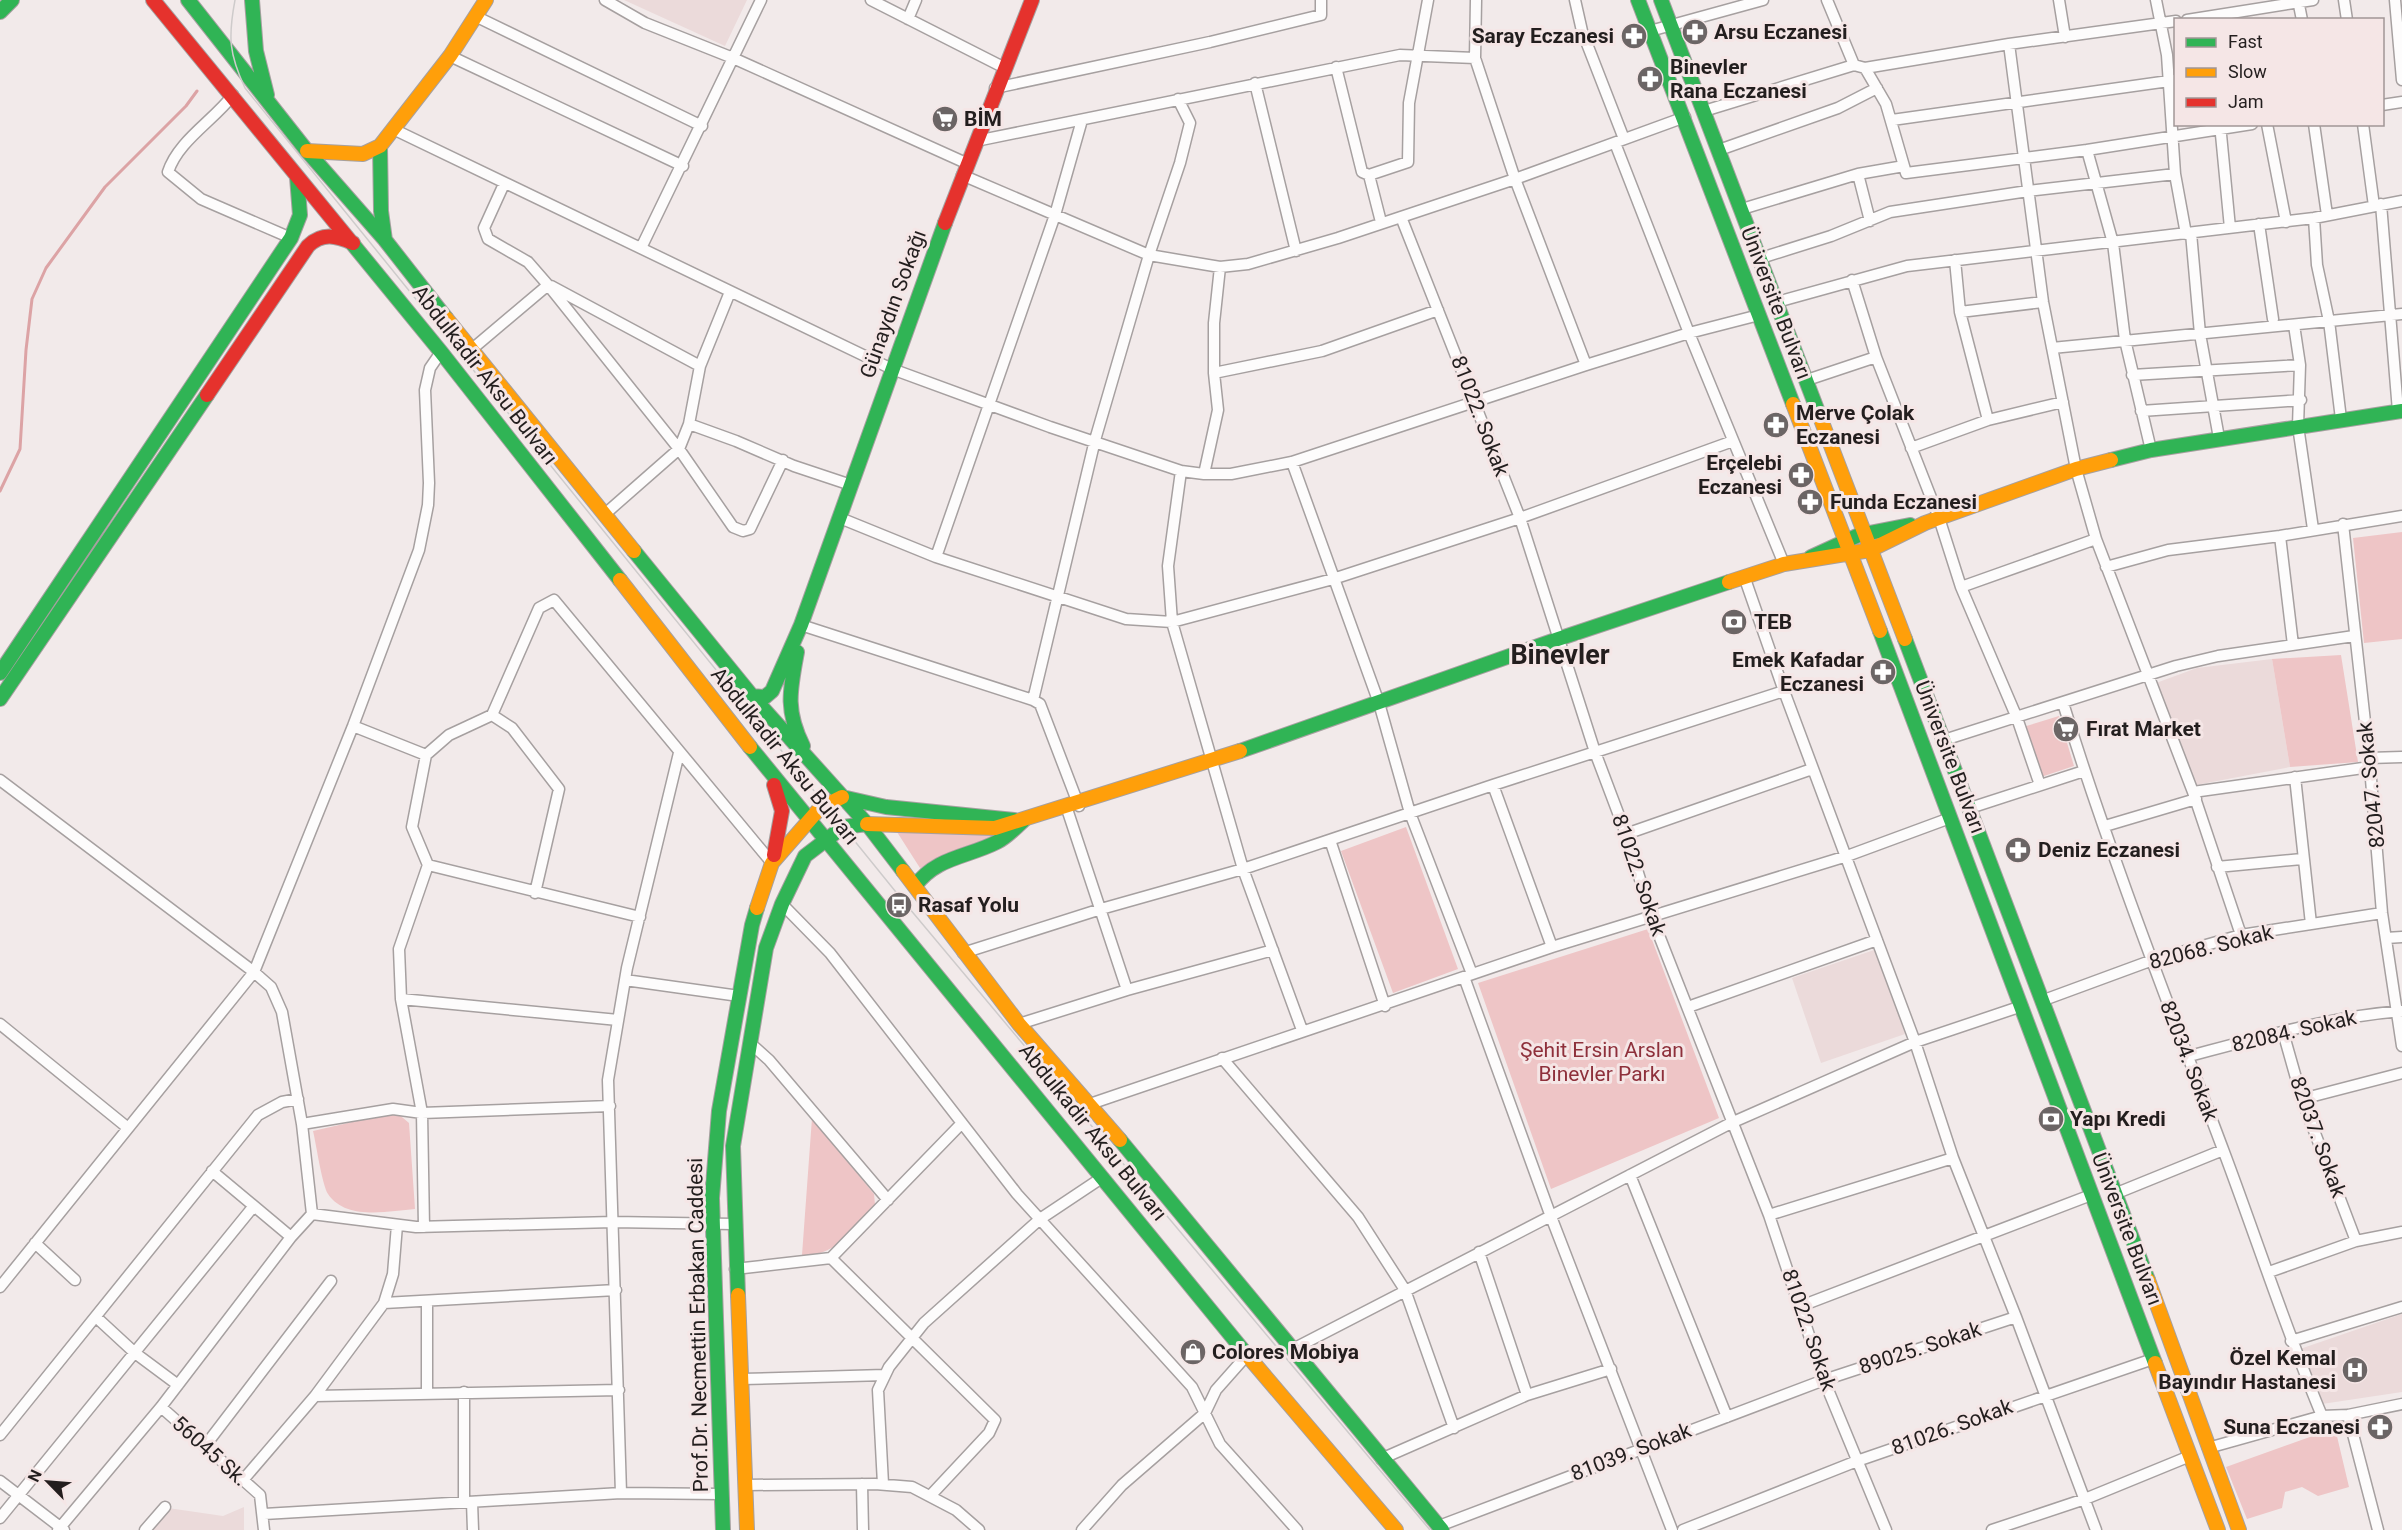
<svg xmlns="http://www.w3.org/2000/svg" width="2402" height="1530" font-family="Roboto,sans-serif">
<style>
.built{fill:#ebdada}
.green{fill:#eec5c6}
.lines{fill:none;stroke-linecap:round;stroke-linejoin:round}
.stream{stroke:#dca3a5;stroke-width:3}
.street-casing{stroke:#a6a0a0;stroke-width:13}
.fast-casing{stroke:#a6a0a0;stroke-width:16}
.slow-casing{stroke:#a6a0a0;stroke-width:16}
.jam-casing{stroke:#a6a0a0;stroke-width:16}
.street{stroke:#fdfcfc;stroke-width:10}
.fast{stroke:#30b455;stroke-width:14}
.slow{stroke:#ff9f0a;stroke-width:14}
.jam{stroke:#e5322d;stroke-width:14}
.tram{stroke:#cecbcb;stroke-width:1.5}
.labels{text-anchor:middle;stroke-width:6;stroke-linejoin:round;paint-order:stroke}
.poi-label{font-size:21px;font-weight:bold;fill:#231e1e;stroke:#f5e6e6;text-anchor:start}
.street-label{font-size:21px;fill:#231e1e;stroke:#f5e6e6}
.park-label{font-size:21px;fill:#8e303b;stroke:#f5e6e6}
.district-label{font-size:27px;font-weight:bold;fill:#231e1e;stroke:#f5e6e6}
</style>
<rect width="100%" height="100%" fill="#f2eaea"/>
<path class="built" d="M624 0H747L725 46Z
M2272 659 2290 767 2196 785 2156 683 2197 668Z
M1877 949 1905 1034 1821 1063 1792 978Z
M2402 1314V1392L2322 1404 2300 1349Z
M244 1507V1530H152L168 1508 223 1516Z"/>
<path class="green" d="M2402 532V639L2364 643 2353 538Z
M2341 655 2358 762 2290 767 2272 659Z
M2059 716 2074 766 2038 778 2023 727Z
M1406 827 1458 969 1393 993 1341 851Z
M897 832 1001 834 920 868Z
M1648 929 1719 1118 1551 1189 1478 983Z
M396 1112 409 1123 415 1209C389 1211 346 1221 328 1194 322 1185 316 1143 313 1131Z
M812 1118 874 1194 875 1205C855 1227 835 1258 802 1255Z
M2335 1428 2349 1487 2318 1496 2302 1487 2285 1492 2282 1508 2247 1519 2226 1467Z"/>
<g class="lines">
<path class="stream" d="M0 491 20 449 26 350 32 299 46 268 105 187 186 106 197 91"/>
<defs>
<path id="street" d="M605 0 645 23 733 58 966 163
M871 0 1003 67
M1476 0 1475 58 1515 179 1586 365
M1575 0 1582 31 1624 139
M1827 0 1854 65 1865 68 1886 104 1906 173 2087 150
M2059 0 2065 37
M2156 0 2167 55 2175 174 2186 234
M2298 0 2302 20
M2344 0 2347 20
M2395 0 2402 80
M475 16 702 126
M908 19 916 0
M2187 20 2313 0
M1650 31 1763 0
M2009 44 2043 302 2076 469 2096 539 2193 792 2241 935
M450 56 683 166
M1336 67 1362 172 1369 175 1381 222
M1865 68 2009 44 2176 21
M1255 83 1296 251
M995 88 1210 42 1321 15V0
M233 95C213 121 178 141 168 172L201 199 291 238
M2382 105 2402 102
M1704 111 1854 65
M1892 120 2176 80
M2220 124 2230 228
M2267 124 2286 222
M2314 124 2327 215
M2363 124 2374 206
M393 129 892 369 1050 427 1181 471 1204 474H1231L1292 462 1586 365 1689 333 1759 315
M976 141 1400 55 1475 58
M1615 143 1689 333 1784 564
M1719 150 1838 108 1877 88
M1858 174 1870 221
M962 175 1149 255 1220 267 1248 264 1338 238 1515 179 1685 117
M1369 175 1408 162 1409 103 1428 0
M2381 204 2398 411
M1742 209 1858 174 1904 166
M1401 217 1520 518 1595 752 1626 834 1651 915 1769 1215 1824 1380 1886 1530
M2314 218 2317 265 2329 321 2341 419
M2259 224 2273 319
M2191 233 2200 334 2219 438
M641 248 761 0
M1761 258 1831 236 1890 212 2028 191 2175 174
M1955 260 1960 312 1988 420
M1852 280 1876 357
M548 285 679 449 733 527 743 531 750 529 783 460
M551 286 700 366
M1777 302 1907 266 2314 218 2402 201
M1960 312 2043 302
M2294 325 2300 365 2298 426 2313 529
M2052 348 2402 314
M471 350 548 285 528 262 488 239 484 228 504 184
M441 352 430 368 425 390 429 483 428 505 419 550 353 726 254 972 271 987 282 1012 302 1124 312 1214 416 1227 613 1222 733 1224
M1214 373 1322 351 1438 310
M2132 375 2300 365
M1807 380 1876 357 1939 518 1961 587 2017 718 2040 785
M2141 411 2301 400
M689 424 700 366 730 292
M1911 448 1988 420 2063 402
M2151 450 2125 340 2113 243 2087 150 2252 124
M1292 462 1379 703 1410 813 1472 974
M1181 471 1168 566 1172 622 1243 869 1302 1030
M1204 474 1218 410 1214 373V323L1220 267
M605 514 679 449 689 424 736 441 794 466 851 485
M840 518 936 557 1126 619 1172 622 1333 579 1520 518 1733 441
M2343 524 2370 767 2382 913 2402 1046
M2280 536 2293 645
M936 557 1055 215 1082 120
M2106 567 2168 550 2280 536 2402 516
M1745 579 1784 691 1915 1042 1953 1158 2016 1317 2096 1530
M1961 587 2096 539
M801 625 1033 700 1095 440 1149 255 1180 163 1190 123 1178 99
M1033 700 1040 704 1079 806
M2063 703C2110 855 2168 1003 2224 1152 2257 1240 2286 1330 2322 1416
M492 715 512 728 559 789 535 893
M353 726 426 755
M1944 740 2176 666 2218 656 2354 636
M2369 758 2402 757
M2295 777 2311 924
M0 780 254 972 0 1287
M1493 785 1552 947
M2193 792 2370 767
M1970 808 2084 771
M1067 809 1127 990
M2105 826 2196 799
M1626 834 1812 769
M1330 840 1385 1006
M428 865 640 917
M2217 867 2302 859
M782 904 830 953 1017 1194 1192 1387 1220 1444 1297 1530
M2386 938 2402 937
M963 953 1101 909 1243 869 1493 785 1784 691
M1464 977 1550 1214 1672 1530
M625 980 739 996
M401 999 618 1020
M2044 1000 2150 961 2241 935 2382 913
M1688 1007 1877 940
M0 1024 128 1128
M1019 1024 1127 990 1273 950
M2283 1032 2302 1099 2356 1241
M750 1043 769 1060 888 1200
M2186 1057C2257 1038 2328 1017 2402 1011
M1222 1058 1358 1217 1405 1290 1454 1428
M2302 1099 2402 1073
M1090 1104 1552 947 1847 856 1950 818
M610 1106 422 1113 401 999 399 949 428 865 412 827 426 755 449 735 492 715 539 608 554 600 772 863
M302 1124 393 1109 422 1113 424 1227
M212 1171 291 1237
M1630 1175 1727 1417
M2117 1193 2223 1150
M1769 1215 1953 1158
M35 1243 75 1280
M1479 1252 1527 1395
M831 1258 995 1420 989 1433 931 1495
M735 1269 831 1258 962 1123
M2269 1272 2356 1241 2402 1232
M427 1301V1393
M384 1303 616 1290
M1801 1306 2091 1195
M96 1317 135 1353 178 1385
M2291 1341 2402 1307
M1293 1349 1731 1123 1915 1042 2022 1006
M742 1379 885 1375
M315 1396 619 1390
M161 1407 260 1495 264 1530
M2348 1415 2378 1530
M0 1435 258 1115 282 1102 298 1099
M205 1446 331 1281
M2208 1448 2322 1416 2348 1415 2402 1404
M1381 1459 1527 1395 1611 1369
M243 1480 315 1396 384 1303 393 1274 397 1225
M0 1481 64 1530
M862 1484 863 1530
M883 1484 878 1390 889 1367 924 1323 1040 1219 1103 1177
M746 1485 875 1484 912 1487 956 1510 979 1530
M621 1493 608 1080 627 968 679 753
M464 1502V1392
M472 1502 473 1530
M264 1514 621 1493 721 1494
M0 1518 253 1207
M1439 1526 1824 1380 2016 1317
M58 1530 161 1407 291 1237 312 1214
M145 1530 165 1507
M1082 1530 1122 1485 1205 1413 1216 1390 1247 1355
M1683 1530 1857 1461 2153 1359
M1992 1530 2085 1499 2190 1456"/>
<path id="fast" d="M188 0 307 151 385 240 446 318
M252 0 256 51 267 95
M1638 0 1793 404
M1661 0 1820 417
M0 12 12 0
M380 146 381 211 385 240
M351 242 441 352 620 580
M2111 460 2151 450 2402 411
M634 551 752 696 867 824 903 871
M1811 557 1859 535 1910 525
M1880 631 2155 1363
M1905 639 2148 1280
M797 652C790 690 785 710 803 746
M0 673 291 238 300 215 297 177
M752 696 765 697 772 691 801 625 945 223
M0 699 207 395
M750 747 1247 1355
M1240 751 1558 639 1729 582
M842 797 886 807 1014 820
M915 886C936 857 968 857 997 842 1007 837 1015 828 1023 821
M1120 1140 1442 1530
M738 1295 733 1146 766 948 782 904 805 856 843 827 867 824
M723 1530 712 1198 719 1111 752 925 757 908"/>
<path id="slow" d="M307 151 363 154 380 146 450 56 486 0
M446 318 634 551
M1793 404 1880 631
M1820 417 1905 639
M620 580 750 747
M1729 582 1784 564 1870 550 1925 523 2076 469 2111 460
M867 824 995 828 1240 751
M903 871 1019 1024 1120 1140
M757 908 772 863 820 808 842 797
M2148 1280 2239 1530
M738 1295 747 1530
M1247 1355 1396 1530
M2155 1363 2218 1530"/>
<path id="jam" d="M153 0 351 242
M945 223 1032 0
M207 395 308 246C323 232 336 236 353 243
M774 785 782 811 774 855"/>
</defs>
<use href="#street" class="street-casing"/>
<use href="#fast" class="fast-casing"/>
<use href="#slow" class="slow-casing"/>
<use href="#jam" class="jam-casing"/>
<use href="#street" class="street"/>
<use href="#fast" class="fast"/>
<use href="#slow" class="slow"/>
<use href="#jam" class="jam"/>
<path class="tram" d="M235 0C228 37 229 54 245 88L904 902 1430 1530"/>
</g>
<defs>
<symbol id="pharmacy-disc" viewBox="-11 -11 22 22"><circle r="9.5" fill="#6b6565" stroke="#f5e6e6"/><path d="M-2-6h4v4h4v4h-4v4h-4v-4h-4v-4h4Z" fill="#fff"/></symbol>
<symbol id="supermarket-disc" viewBox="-11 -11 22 22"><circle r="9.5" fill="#6b6565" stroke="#f5e6e6"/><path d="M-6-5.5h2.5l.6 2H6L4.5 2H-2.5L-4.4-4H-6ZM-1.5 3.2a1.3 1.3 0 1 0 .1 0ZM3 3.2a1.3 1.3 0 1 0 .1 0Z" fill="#fff"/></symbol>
<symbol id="bank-disc" viewBox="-11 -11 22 22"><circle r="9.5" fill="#6b6565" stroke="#f5e6e6"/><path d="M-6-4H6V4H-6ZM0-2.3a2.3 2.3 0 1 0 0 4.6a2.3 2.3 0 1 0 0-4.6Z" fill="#fff"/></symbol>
<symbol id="bus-disc" viewBox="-11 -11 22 22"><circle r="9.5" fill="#6b6565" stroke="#f5e6e6"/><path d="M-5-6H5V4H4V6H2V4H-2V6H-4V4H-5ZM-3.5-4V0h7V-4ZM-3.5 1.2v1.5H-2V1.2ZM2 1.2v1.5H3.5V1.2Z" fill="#fff"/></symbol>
<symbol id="shop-disc" viewBox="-11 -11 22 22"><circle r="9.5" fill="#6b6565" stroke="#f5e6e6"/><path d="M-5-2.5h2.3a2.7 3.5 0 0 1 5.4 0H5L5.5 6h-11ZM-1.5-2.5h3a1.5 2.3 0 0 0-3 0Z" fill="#fff"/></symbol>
<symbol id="hospital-disc" viewBox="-11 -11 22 22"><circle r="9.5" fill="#6b6565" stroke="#f5e6e6"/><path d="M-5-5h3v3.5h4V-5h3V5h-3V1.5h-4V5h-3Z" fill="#fff"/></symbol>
</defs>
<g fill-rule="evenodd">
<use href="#pharmacy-disc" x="1680" y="17" width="30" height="30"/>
<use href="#pharmacy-disc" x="1619" y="21" width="30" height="30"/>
<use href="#pharmacy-disc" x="1635" y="64" width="30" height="30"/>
<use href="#supermarket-disc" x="930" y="104" width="30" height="30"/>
<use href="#pharmacy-disc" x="1761" y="410" width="30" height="30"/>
<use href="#pharmacy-disc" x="1786" y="460" width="30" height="30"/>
<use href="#pharmacy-disc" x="1795" y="487" width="30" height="30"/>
<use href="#bank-disc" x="1719" y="607" width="30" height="30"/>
<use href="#pharmacy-disc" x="1868" y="657" width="30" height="30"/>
<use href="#supermarket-disc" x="2051" y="714" width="30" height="30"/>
<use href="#pharmacy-disc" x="2003" y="835" width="30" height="30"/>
<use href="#bus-disc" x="884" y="890" width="30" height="30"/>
<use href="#bank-disc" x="2036" y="1104" width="30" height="30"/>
<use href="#shop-disc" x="1178" y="1337" width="30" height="30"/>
<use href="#hospital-disc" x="2340" y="1355" width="30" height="30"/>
<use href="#pharmacy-disc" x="2365" y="1412" width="30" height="30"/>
</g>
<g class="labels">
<g class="poi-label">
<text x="1714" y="39">Arsu Eczanesi</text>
<text x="1614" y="43" text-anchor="end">Saray Eczanesi</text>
<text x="1670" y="74">Binevler<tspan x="1670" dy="24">Rana Eczanesi</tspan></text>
<text x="964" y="126">BİM</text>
<text x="1796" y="420">Merve Çolak<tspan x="1796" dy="24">Eczanesi</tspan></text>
<text x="1782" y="470" text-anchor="end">Erçelebi<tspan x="1782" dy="24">Eczanesi</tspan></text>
<text x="1830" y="509">Funda Eczanesi</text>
<text x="1754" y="629">TEB</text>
<text x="1864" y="667" text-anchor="end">Emek Kafadar<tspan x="1864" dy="24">Eczanesi</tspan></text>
<text x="2086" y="736">Fırat Market</text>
<text x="2038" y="857">Deniz Eczanesi</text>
<text x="918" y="912">Rasaf Yolu</text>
<text x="2070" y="1126">Yapı Kredi</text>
<text x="1212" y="1359">Colores Mobiya</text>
<text x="2336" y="1365" text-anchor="end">Özel Kemal<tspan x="2336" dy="24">Bayındır Hastanesi</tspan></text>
<text x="2360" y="1434" text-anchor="end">Suna Eczanesi</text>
</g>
<g class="street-label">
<text transform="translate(1776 303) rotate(69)" y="7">Üniversite Bulvarı</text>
<text transform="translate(893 304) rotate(-70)" y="7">Günaydın Sokağı</text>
<text transform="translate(485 375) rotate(52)" y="7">Abdulkadir Aksu Bulvarı</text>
<text transform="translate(1480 416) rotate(69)" y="7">81022. Sokak</text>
<text transform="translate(785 756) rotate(51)" y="7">Abdulkadir Aksu Bulvarı</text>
<text transform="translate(1950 757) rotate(69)" y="7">Üniversite Bulvarı</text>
<text transform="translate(2371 785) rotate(-96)" y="7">82047. Sokak</text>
<text transform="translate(1639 875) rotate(71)" y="7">81022. Sokak</text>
<text transform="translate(2211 947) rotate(-14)" y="7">82068. Sokak</text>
<text transform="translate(2294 1031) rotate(-13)" y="7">82084. Sokak</text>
<text transform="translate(2189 1061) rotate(69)" y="7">82034. Sokak</text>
<text transform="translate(1093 1132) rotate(51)" y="7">Abdulkadir Aksu Bulvarı</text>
<text transform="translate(2318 1137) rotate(70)" y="7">82037. Sokak</text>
<text transform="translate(2127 1229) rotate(69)" y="7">Üniversite Bulvarı</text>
<text transform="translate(698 1325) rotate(-91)" y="7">Prof.Dr. Necmettin Erbakan Caddesi</text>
<text transform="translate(1809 1330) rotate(71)" y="7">81022. Sokak</text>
<text transform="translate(1920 1348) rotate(-18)" y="7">89025. Sokak</text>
<text transform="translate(1952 1427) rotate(-20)" y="7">81026. Sokak</text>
<text transform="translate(210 1451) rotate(42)" y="7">56045 Sk.</text>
<text transform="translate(1631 1452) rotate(-21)" y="7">81039. Sokak</text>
</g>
<g class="park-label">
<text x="1602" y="1057">Şehit Ersin Arslan<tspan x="1602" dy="24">Binevler Parkı</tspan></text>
</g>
<g class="district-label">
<text x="1560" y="664">Binevler</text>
</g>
</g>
<rect x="2174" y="18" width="210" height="108" fill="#f5e6e6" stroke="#a19696" stroke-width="1.5"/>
<rect x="2186" y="38" width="30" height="9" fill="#30b455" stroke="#a19696" stroke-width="1.5"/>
<text x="2228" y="48" font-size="18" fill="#231e1e">Fast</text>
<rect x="2186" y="68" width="30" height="9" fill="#ff9f0a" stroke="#a19696" stroke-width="1.5"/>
<text x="2228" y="78" font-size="18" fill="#231e1e">Slow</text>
<rect x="2186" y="98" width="30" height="9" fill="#e5322d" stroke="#a19696" stroke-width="1.5"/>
<text x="2228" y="108" font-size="18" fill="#231e1e">Jam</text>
<g transform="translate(48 1482) rotate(295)" stroke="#f5e6e6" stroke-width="4.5" paint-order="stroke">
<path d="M0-4.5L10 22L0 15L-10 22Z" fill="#231e1e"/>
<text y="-9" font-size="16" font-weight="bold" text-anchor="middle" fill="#231e1e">N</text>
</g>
</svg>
